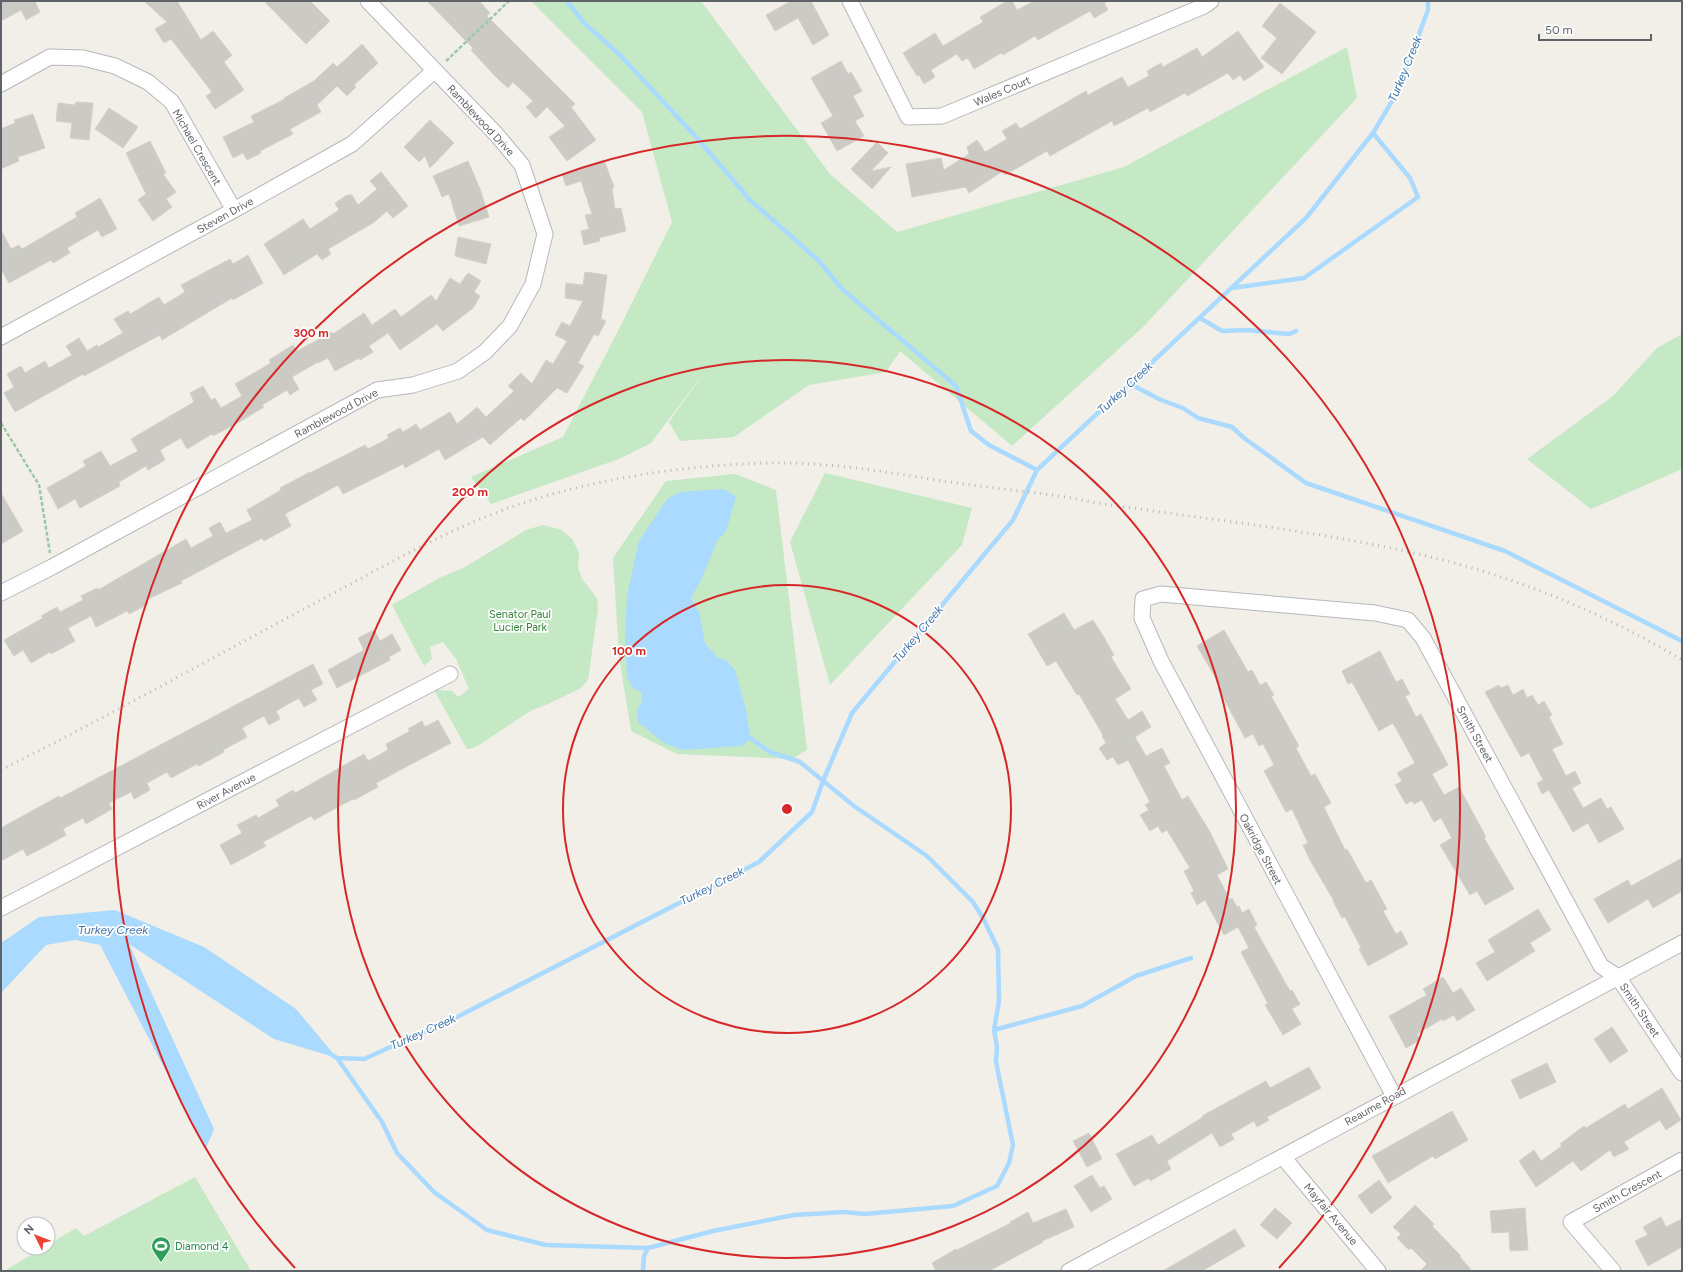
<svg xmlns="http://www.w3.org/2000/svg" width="1683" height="1272" font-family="Figtree,sans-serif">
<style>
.green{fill:#c5e8c5}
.water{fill:#aadaff}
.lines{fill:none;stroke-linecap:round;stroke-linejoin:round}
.stream{stroke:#aadaff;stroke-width:4.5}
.building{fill:#cccac5;stroke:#d6d1c6}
.minor-casing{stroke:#b5b8bc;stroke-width:17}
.path{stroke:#9cc7a9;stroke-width:2.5;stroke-dasharray:4 2;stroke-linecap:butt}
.minor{stroke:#fff;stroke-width:15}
.rail{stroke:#b6b7b8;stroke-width:3;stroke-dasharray:1 5;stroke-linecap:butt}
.ring{fill:none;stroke:#d62828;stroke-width:2}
.labels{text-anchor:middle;stroke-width:3.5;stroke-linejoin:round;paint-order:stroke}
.street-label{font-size:11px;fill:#5f6368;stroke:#fff}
.park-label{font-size:11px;fill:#348238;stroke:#fff}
.leisure-label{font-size:11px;fill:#27864d;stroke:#fff;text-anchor:start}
.water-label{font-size:12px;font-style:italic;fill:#4174aa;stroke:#fff}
.centre{fill:#d62828;stroke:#fff;stroke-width:2}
.ring-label{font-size:12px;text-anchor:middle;font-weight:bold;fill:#d62828;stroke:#fff;stroke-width:3.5;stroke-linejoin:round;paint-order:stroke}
</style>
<rect width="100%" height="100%" fill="#f1efe8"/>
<path class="green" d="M531 1H701L830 174 897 232 1124 167 1347 47 1357 98 1143 327 1012 446 900 351 886 372 809 385 734 437 680 441 669 422 706 370 651 443 619 459 491 504 471 477 563 437 618 331 672 222 642 112Z
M1682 334V469L1591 509 1527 459 1613 396 1657 348Z
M825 473 972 508 962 545 830 685 790 542Z
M735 474 776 490 807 750 792 759 677 754 631 731 619 656 613 558 666 481Z
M543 525 562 530 573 540 579 553 578 568 582 579 597 598 598 609 588 680 581 688 546 705 532 710 479 745 470 749H467L434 690 452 691 458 697 469 689 456 659 443 642 430 647 432 659 424 666 392 605 439 578 465 567 526 530Z
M195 1177 251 1271H4L43 1248H48V1245L76 1228 84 1236Z"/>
<path class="water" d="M724 489 736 497 726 531 717 541 702 578 691 598 699 612 705 643 718 658 726 660 735 670 747 714 750 738 742 746 682 750 664 743 638 722 637 709 641 704 642 693 632 687 627 677 625 638 627 595 639 541 667 499 680 492Z
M115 910 204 947 296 1009 337 1058 274 1039 129 944 214 1129 206 1148 100 945 75 940 46 945 1 993V943L39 917Z"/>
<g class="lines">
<path class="stream" d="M567 1 585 24 619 54 697 138 750 200 819 261 842 289 956 386 971 431 989 445 1037 470
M1232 288 1304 278 1418 197 1410 178 1373 133
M1200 318 1222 331 1247 330 1289 334 1296 331
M1130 384 1161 400 1183 408 1198 418 1232 427 1244 438 1306 483 1505 551 1682 641
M994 1030 1082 1006 1136 976 1191 958
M332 1055 337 1058 364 1059 461 1015 759 862 812 812 823 781 852 713 1013 520 1037 470 1306 218 1373 133 1398 91 1428 10V1
M337 1058 382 1122 397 1153 434 1192 487 1230 546 1245 648 1248 713 1231 794 1215 845 1212 864 1214 953 1206 997 1186 1009 1163 1013 1145 996 1062 997 1047 994 1030 999 1001 998 949 983 918 973 902 927 856 854 806 800 762 770 752 750 738
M643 1271 644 1256 648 1248"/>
</g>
<path class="building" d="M1 1H37L35 2 40 12 26 20 21 10 1 21Z
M144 1H177L201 40 213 31 232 55 224 62 244 90 215 109 206 96 212 92 171 39 164 43 155 29 167 22Z
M264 1H310L330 21 306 44Z
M427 1H479L490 13 487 16 575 104 571 107 596 140 567 161 549 137 565 126 547 107 536 118 526 107 533 101 513 82 508 88 496 77 471 50 473 48Z
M791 1H811L829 35 813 45 798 18 775 31 766 15Z
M1007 1H1012L1017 10 1034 1H1108L1104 3 1108 10 1094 18 1090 11 1038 40 1035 36 1003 55 1001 53 974 69 968 58 962 61 957 54 931 70 935 77 924 84 919 75 917 76 903 53 935 33 943 46 983 22 980 17Z
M1280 3 1316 32 1282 74 1261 58 1277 38 1262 26Z
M1238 31 1264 67 1244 81 1240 75 1233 80 1228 73 1187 96 1185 93 1150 112 1148 108 1114 126 1112 121 1050 156 1047 151 1005 175 1003 171 969 193 966 187 912 197 906 164 941 158 944 170 969 154 967 147 977 140 985 152 1007 139 1002 131 1016 123 1020 129 1086 91 1088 95 1122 77 1128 87 1149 76 1147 71 1161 63 1163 67 1197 48 1202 57Z
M362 44 378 63 354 85 356 87 347 96 337 86 317 105 321 112 290 129 293 134 260 151 261 153 247 160 243 153 233 158 223 137 254 122 251 116 285 99 284 98 314 81 333 63 337 67Z
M841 61 848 74 851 72 862 91 853 96 864 116 855 121 864 136 837 151 821 123 833 116 811 78Z
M76 102 93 103 89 140 70 138 72 123 56 121 58 103 75 105Z
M109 108 138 127 123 148 95 129Z
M33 114 45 148 18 157 19 161 1 169V129L15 123 14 120Z
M430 120 454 143 430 168 425 156 419 162 404 147Z
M150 141 166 173 163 174 176 192 166 199 172 207 153 221 138 200 146 194 126 153Z
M877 142 888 153 871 171 891 167 872 189 851 169Z
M604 160 614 187 612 188 615 209 621 208 626 231 599 238 600 241 584 245 581 231 589 229 585 215 592 214 581 181 566 186 562 174Z
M468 161 480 189 489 217 459 226 449 194 442 197 433 176Z
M381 172 408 206 393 218 387 211 373 223 328 249 331 254 322 260 317 254 284 275 264 244 303 219 310 229 339 210 335 203 347 195H352L358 205 377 189 370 181Z
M100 198 117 229 102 237 98 230 67 248 70 253 53 263 51 260 9 283 1 269V230L11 249 19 245 22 249 77 217 75 213Z
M458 237 491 244 486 264 455 256Z
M248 255 263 283 233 300 232 298 162 340 160 335 84 376 83 374 15 412 4 393 14 387 7 374 21 366 25 373 45 361 49 368 72 355 66 346 79 338 87 351 97 345 98 347 123 333 114 319 128 311 130 314 159 297 164 305 185 292 181 285 230 259 233 264Z
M585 272 607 275 601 319 606 321 598 336 594 334 578 363 584 366 567 393 557 388 524 421 521 418 490 445 483 437 445 460 439 449 405 468 403 464 343 494 338 485 285 514 291 526 264 541 262 538 181 581 182 583 146 600 148 604 129 614 127 611 96 627 91 616 68 628 75 641 51 654 50 652 31 663 23 650 14 656 4 640 43 618 41 616 57 607 60 612 83 600 81 596 97 588 98 590 186 539 191 548 213 536 209 528 220 522 226 533 252 520 247 510 281 490 280 488 310 472V473L365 445 368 449 389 438 387 435 400 428 403 432 416 424 420 430 450 412 457 424 477 407 486 417 514 391 508 386 521 373 532 384 546 360 553 364 567 341 555 335 562 322 570 326 583 301 565 298 566 283 583 285Z
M468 273 481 281 474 292 480 296 473 308 443 331 437 324 400 350 388 333 369 346 373 352 360 360 359 358 335 371 328 358 318 363V362L292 377 299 389 290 395 287 390 262 405 264 407 241 421 213 436 212 434 187 449 181 438 160 450 165 460 148 470 146 466 119 482 120 486 80 508 75 499 58 509 47 488 86 466 83 461 101 451 110 466 138 451 131 439 194 402 190 393 203 386 211 400 215 398 221 408 242 396 235 384 271 363 269 360 293 345 297 351 332 332 333 334 364 313 372 325 395 309 401 317 431 295 436 301 450 278 460 284Z
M1 493 23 531 1 544Z
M1064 613 1074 630 1093 620 1105 639 1114 655 1111 657 1131 689 1115 699 1128 720 1142 711 1151 727 1135 737 1146 756 1162 748 1170 763 1164 766 1182 800 1188 796 1210 832 1228 869 1217 875 1230 900 1232 898 1237 907 1239 906 1242 913 1249 909 1257 925 1254 927 1290 991 1292 990 1300 1004 1292 1009 1301 1024 1283 1035 1265 1005 1268 1004 1241 952 1249 948 1238 927 1224 935 1205 900 1197 905 1191 893 1194 891 1184 871 1190 868 1167 830 1162 833 1158 826 1150 831 1140 815 1149 810 1145 805 1150 802 1128 760 1118 765 1113 757 1107 760 1099 748 1106 743 1102 736 1103 735 1079 694 1077 695 1056 661 1047 666 1028 634Z
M374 630 380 641 392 634 401 650 389 657 390 660 337 688 328 670 364 650 358 638Z
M1224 630 1248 672 1252 670 1260 685 1266 682 1274 695 1271 696 1299 746 1296 748 1311 776 1315 774 1331 803 1324 807 1345 850 1347 849 1366 883 1371 880 1387 909 1383 911 1396 934 1401 931 1408 944 1368 966 1359 949 1361 948 1345 917 1342 918 1333 901H1334L1310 860 1303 845 1308 843 1292 809 1286 812 1264 771 1274 765 1263 744 1259 746 1253 734 1245 738 1218 688 1221 687 1197 646Z
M1380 651 1396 682 1402 679 1410 694 1405 696 1416 717 1421 714 1448 765 1432 774 1444 795 1459 787 1486 837 1484 838 1514 889 1485 905 1477 891 1470 895 1440 845 1452 838 1441 818 1434 822 1422 800 1414 804 1412 801 1406 804 1395 785 1402 781 1397 773 1415 763 1393 723 1379 731 1352 682 1348 684 1342 671Z
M313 664 323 684 311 690 317 700 304 707 299 698 276 711 280 719 269 725 264 716 242 728 247 737 223 750 224 752 199 766 197 764 171 778 167 772 147 783 150 790 134 799 131 792 109 803 112 809 86 824 83 818 63 829 66 835 50 844 27 856 23 849 1 861V828L59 796 60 798Z
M1499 685 1501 688 1508 685 1513 695 1523 689 1527 698 1532 695 1538 705 1544 701 1552 715 1549 717 1563 744 1552 749 1566 776 1575 771 1581 783 1572 788 1583 808 1601 798 1607 809 1611 807 1624 829 1599 843 1588 823 1573 832 1549 790 1542 794 1537 783 1543 780 1529 753 1521 757 1485 692Z
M438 720 451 743 376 783 378 787 354 800 353 799 314 820 311 816 263 842 266 846 231 865 220 845 242 833 237 825 256 815 258 818 279 806 276 800 293 790 295 793 364 754 368 761 388 750 386 744 410 731 408 729 422 721 425 727Z
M1682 858V891L1653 908 1648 899 1608 923 1594 899 1628 880 1631 886Z
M1538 909 1551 930 1530 943 1535 951 1487 981 1476 963 1495 952 1488 940Z
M1443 977 1453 993 1461 988 1475 1010 1457 1021 1454 1015 1443 1021 1442 1019 1417 1034 1420 1040 1406 1048 1389 1016 1427 995 1423 989Z
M1612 1027 1628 1051 1610 1063 1594 1039Z
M1547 1063 1556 1082 1520 1099 1511 1080Z
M1309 1067 1321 1088 1267 1117 1269 1120 1257 1127 1254 1121 1231 1134 1234 1139 1220 1147 1212 1133 1167 1161 1171 1169 1150 1181 1149 1178 1134 1186 1116 1154 1152 1135 1158 1145 1203 1117 1202 1116 1266 1081 1270 1088Z
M1662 1088 1681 1120 1666 1130 1660 1120 1624 1142 1629 1149 1614 1157 1610 1150 1581 1171 1573 1161 1536 1187 1519 1161 1534 1150 1541 1161 1562 1146 1560 1144 1584 1126 1586 1128 1625 1104 1628 1109Z
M1452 1111 1468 1140 1435 1159 1433 1156 1388 1183 1372 1156Z
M1089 1133 1102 1159 1087 1167 1073 1141Z
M1092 1175 1100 1188 1104 1186 1112 1199 1091 1212 1074 1186Z
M1379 1180 1392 1198 1371 1214 1358 1196Z
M1415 1205 1434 1224 1432 1226 1461 1256 1460 1257 1472 1271H1420L1427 1264 1411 1248 1409 1250 1397 1238 1401 1234 1393 1227Z
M1275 1208 1292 1223 1277 1239 1260 1225Z
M1525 1208 1528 1250 1510 1251 1509 1232 1492 1233 1490 1211Z
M1066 1209 1074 1227 1042 1241 1043 1242 989 1271H936L932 1263 956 1249 957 1250 1011 1223 1010 1222 1028 1212 1033 1223Z
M1661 1217 1666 1227 1682 1219V1247L1648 1266 1635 1241 1648 1235 1643 1227Z
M1235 1229 1245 1246 1202 1271H1163Z"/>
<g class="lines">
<defs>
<path id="minor" d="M850 1 908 117 942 116 1204 6 1211 1
M1 84 50 57 83 58 115 66 148 82 172 102 234 210
M1 337 234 210 352 144 434 71
M1 593 52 567 377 390 413 385 458 371 485 352 510 326 533 284 545 234 522 165 496 134 368 1
M1 908 450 674
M1394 1096 1161 661 1142 618 1143 599 1161 594 1375 613 1408 620 1423 638 1601 966 1618 977 1682 1073
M1283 1157 1378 1271
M1069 1271 1682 943
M1613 1271 1571 1222 1682 1160"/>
</defs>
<use href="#minor" class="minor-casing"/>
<path class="path" d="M446 61 509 1
M1 423 39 485 50 553"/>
<use href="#minor" class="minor"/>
<path class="rail" d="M1 770C113 714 222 652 332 594 395 560 458 524 526 502 606 476 706 462 790 463 844 464 897 474 950 482 988 488 1027 491 1065 497 1083 500 1100 504 1118 506 1221 521 1325 532 1427 556 1516 577 1604 613 1682 660"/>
</g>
<g class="ring">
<circle cx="787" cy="809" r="224"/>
<circle cx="787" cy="809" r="449"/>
<path d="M295 1268A673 673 0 1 1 1279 1268"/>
</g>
<defs>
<symbol id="stadium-pin" viewBox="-11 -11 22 30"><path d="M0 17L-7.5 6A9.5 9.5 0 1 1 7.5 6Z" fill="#2e9e5b" stroke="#fff"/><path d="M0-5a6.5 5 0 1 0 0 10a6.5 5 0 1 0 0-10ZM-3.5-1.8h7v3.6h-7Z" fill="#fff"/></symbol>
</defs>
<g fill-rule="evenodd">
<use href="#stadium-pin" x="150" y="1235" width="22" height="30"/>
</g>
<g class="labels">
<g class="street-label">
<text transform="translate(1002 91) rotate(-23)" y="4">Wales Court</text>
<text transform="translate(481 120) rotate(47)" y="4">Ramblewood Drive</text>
<text transform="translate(197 147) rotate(60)" y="4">Michael Crescent</text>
<text transform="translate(225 215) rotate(-29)" y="4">Steven Drive</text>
<text transform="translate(336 413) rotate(-28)" y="4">Ramblewood Drive</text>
<text transform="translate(1475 734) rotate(61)" y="4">Smith Street</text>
<text transform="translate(226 791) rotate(-28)" y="4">River Avenue</text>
<text transform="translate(1261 849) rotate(62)" y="4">Oakridge Street</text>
<text transform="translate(1640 1010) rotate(56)" y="4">Smith Street</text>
<text transform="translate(1375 1106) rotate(-29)" y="4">Reaume Road</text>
<text transform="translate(1627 1191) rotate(-29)" y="4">Smith Crescent</text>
<text transform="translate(1331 1214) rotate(50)" y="4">Mayfair Avenue</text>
</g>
<g class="park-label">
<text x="520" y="618">Senator Paul<tspan x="520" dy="13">Lucier Park</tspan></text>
</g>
<g class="leisure-label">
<text x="175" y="1250">Diamond 4</text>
</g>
<g class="water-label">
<text transform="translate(1405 69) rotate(-68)" y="4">Turkey Creek</text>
<text transform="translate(1125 388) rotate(-43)" y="4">Turkey Creek</text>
<text transform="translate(918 634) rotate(-50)" y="4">Turkey Creek</text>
<text transform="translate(712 886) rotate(-27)" y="4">Turkey Creek</text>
<text x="113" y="934">Turkey Creek</text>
<text transform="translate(423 1032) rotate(-24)" y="4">Turkey Creek</text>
</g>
</g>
<circle cx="787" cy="809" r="6" class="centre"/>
<g class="ring-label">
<text x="311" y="337">300 m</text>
<text x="470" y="496">200 m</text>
<text x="629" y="655">100 m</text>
</g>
<rect width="1683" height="1272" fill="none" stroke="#5f6368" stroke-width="4"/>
<g transform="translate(36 1236) rotate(313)"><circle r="19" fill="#ffffff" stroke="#bfc1c3"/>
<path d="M0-3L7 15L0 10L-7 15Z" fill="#ea4335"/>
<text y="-6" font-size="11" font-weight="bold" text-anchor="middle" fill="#5f6368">N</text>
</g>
<path d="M1539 34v6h112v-6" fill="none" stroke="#5f6368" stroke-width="2"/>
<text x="1545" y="34" font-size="12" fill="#5f6368" stroke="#ffffff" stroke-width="3" paint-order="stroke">50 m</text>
</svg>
